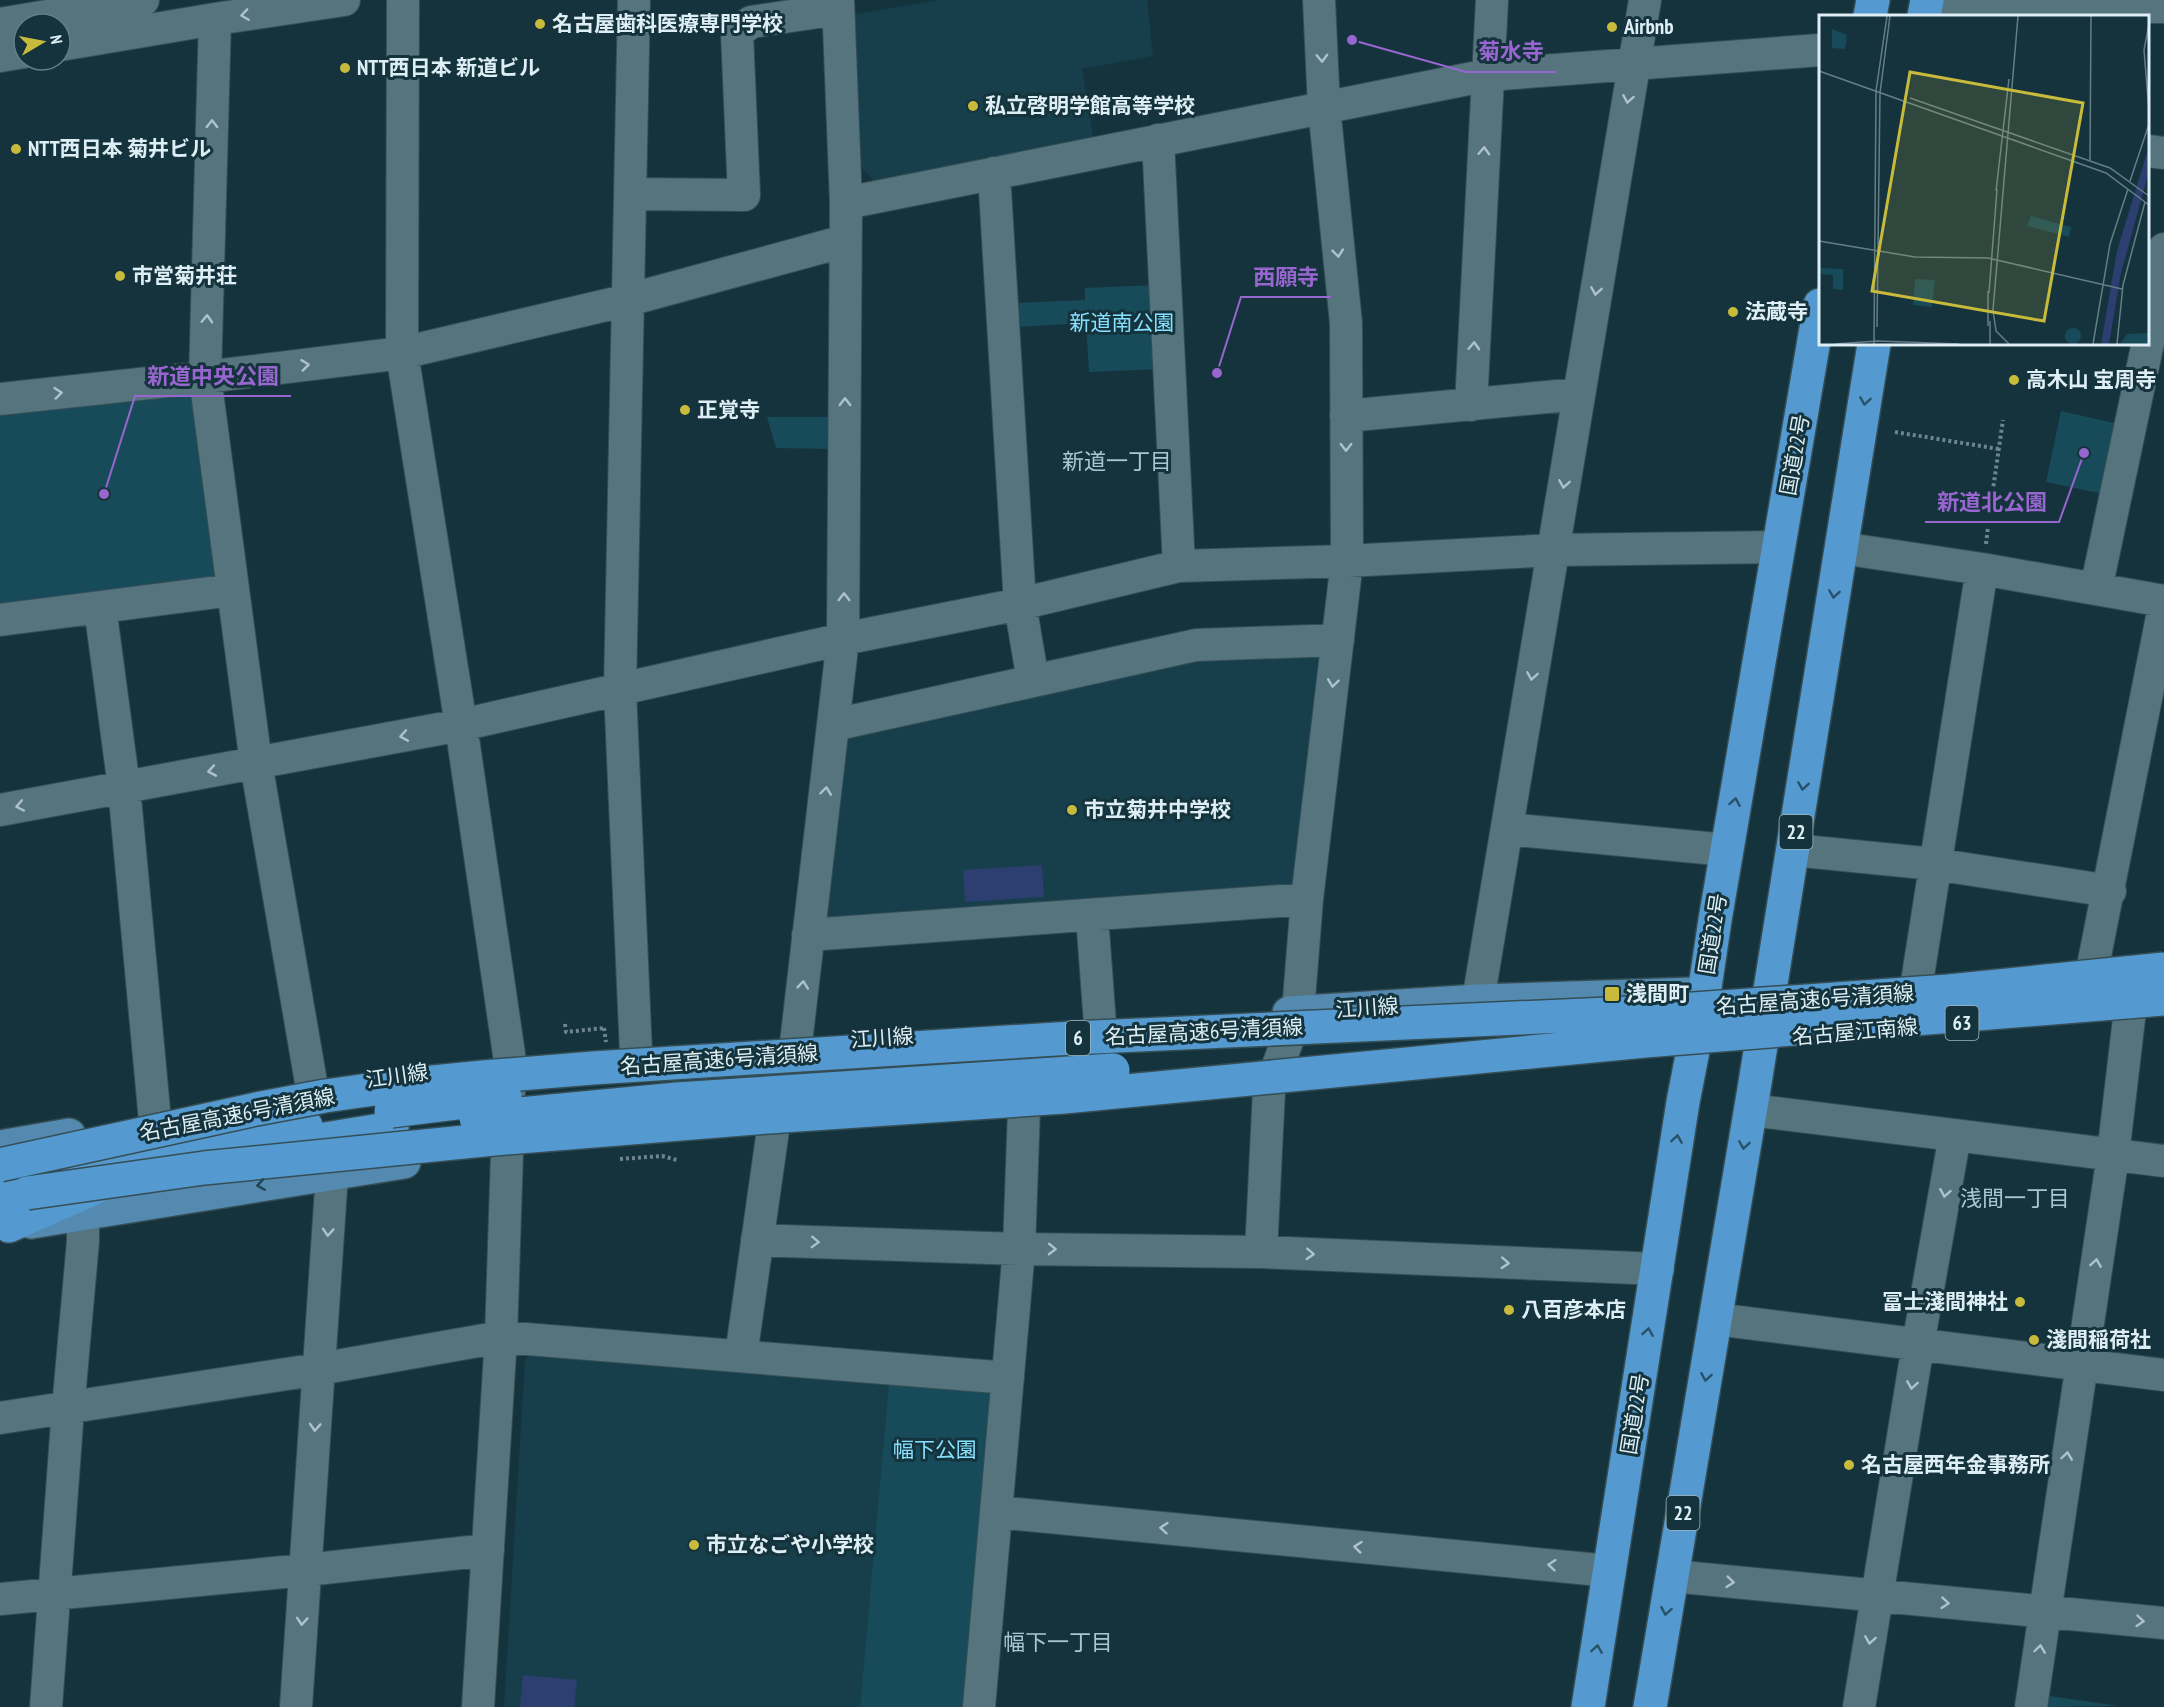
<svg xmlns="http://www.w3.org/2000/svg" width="2164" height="1707" font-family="'PT Sans Narrow','Noto Sans JP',sans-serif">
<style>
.built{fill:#163f4b}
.green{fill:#184b5a}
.water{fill:#2d3e70}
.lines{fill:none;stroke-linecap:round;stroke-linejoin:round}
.minor-casing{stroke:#354e55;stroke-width:34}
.major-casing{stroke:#354e55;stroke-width:36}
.highway-casing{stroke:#354e55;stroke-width:36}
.path{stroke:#6d858d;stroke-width:4;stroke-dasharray:3 3;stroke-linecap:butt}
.minor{stroke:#55747e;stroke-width:32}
.major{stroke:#548aaf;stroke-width:33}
.highway{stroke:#5499cf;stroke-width:33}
.highway-bridge-casing{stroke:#354e55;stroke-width:36;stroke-linecap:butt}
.path-bridge{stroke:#6d858d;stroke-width:4;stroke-dasharray:3 3;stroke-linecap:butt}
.highway-bridge{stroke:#5499cf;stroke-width:33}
.oneway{stroke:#adc3cb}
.oneway2{stroke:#285269}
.oneway3{stroke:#224454}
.poi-dot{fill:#c8bb3b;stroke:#15333d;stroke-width:2}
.labels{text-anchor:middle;stroke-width:6;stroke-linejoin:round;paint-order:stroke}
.shield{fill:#15333d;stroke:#a1b6bd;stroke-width:1.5}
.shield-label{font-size:20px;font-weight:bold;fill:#ddeef4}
.poi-label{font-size:21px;font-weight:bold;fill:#ddeef4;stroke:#15333d;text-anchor:start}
.park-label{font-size:21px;fill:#87e0fd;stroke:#15333d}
.street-label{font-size:21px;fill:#ddeef4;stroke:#15333d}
.neighbourhood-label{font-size:22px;fill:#a6c7d3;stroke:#15333d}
.inset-road{fill:none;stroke:#657e86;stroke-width:1.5}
.view{fill:#c8bb3b;fill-opacity:0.15;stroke:#c8bb3b;stroke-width:3}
.inset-edge{fill:none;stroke:#ddeef4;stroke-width:3}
.leader{fill:none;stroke:#9866cf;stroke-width:2}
.callout-dot{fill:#9866cf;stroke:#15333d;stroke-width:2}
.callout-label{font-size:22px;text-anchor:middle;font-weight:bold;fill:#9866cf;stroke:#15333d;stroke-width:6;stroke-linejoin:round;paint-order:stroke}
</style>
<rect width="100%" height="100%" fill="#15333d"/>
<path class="built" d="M941 0H1147L1153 56 1082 69 1094 142 879 186 861 167 855 14Z
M1195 652 1323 654 1296 889 826 920 849 731Z
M532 1353 889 1383 860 1707H504L525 1360Z"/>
<path class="green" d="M1155 285 1159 369 1089 372 1086 323 1014 327 1013 303 1085 300V288Z
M190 390 197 395 218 577 0 608V410Z
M2061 411 2123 425 2108 495 2046 482Z
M767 417H834L835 449 776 448Z
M889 1383 986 1389 991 1398 963 1707H860Z
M2043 1695 2119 1706 2041 1707Z"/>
<path class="water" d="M1042 865 1044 897 965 902 963 870Z
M523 1675 577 1680 574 1707H520Z"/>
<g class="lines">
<defs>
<path id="minor" d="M403 0 402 353 461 725 510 1061 501 1337 478 1707
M634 0 620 690 636 1053
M1927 0 1975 7H2164
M215 19 205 377 256 763 312 1088
M0 24 143 0
M60 45 215 19 344 0
M0 56 24 52
M1158 140 1179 566
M2148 151 2164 153
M994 173 1020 604 1033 681
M630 194 744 195 737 33 751 22 838 9
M846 203 1488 75 1820 50
M0 399 205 377 402 353 628 300 845 241
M1471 405 1492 0
M1346 416 1579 394
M1841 548 1982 569 2164 601
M2096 589 2155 309 2164 249
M100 607 124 787 155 1121
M0 620 233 590
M834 725 1196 645 1338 640
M0 810 461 725 843 639 1020 604 1179 566 1347 561 1553 550 1779 547
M1507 829 1727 850
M1793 850 1934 864 2110 891
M1092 916 1100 1024
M808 935 1307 899
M2093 966 2164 607
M1917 982 1982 569
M1478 1001 1645 0
M1750 1110 2164 1161
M757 1240 1019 1249 1261 1252 1658 1269
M1261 1252 1269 1090 1298 1012 1307 899 1347 561 1346 323 1324 107 1319 0
M1715 1319 2164 1375
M741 1356 774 1123 796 1043 843 639 846 203 838 0
M0 1418 319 1369 501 1337 1008 1378
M997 1512 1610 1571
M1672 1576 2164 1623
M0 1599 306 1570 488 1550
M46 1707 68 1409 83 1241V1214
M296 1707 332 1174
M979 1707 1019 1249 1024 1109
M1859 1707 1918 1345 1955 1135
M2031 1707 2113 1155 2130 1010"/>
<path id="major" d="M1289 1013 1478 1001 1693 994
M0 1147 69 1135
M31 1222 404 1162"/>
<path id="highway" d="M1870 16 1873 0
M1924 16 1927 0
M282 1146 392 1128
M25 1174 306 1126
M0 1198 27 1193
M9 1226 95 1188
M1588 1707 1683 1102 1704 994 1715 920 1820 305
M1650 1707 1754 1089 1874 344"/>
</defs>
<use href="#minor" class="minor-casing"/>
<use href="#major" class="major-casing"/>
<use href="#highway" class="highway-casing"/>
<path class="path" d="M1895 432 1999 449
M1990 510 2003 420
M1986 544 1988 527
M565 1024 566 1032 604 1028
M620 1159 662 1156 677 1160"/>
<use href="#minor" class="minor"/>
<use href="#major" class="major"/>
<use href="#highway" class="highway"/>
<defs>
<path id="highway-bridge" d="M391 1111 505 1097
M476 1118 677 1099 1113 1070
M0 1165 256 1109 325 1096 403 1085 483 1077 593 1068 1072 1038 1651 1012 1948 991 2164 969
M27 1193 204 1168 494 1139 755 1118 1064 1097 1645 1041 2164 999"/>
</defs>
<use href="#highway-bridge" class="highway-bridge-casing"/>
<path class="path-bridge" d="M604 1028 606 1042"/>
<use href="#highway-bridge" class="highway-bridge"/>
</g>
<defs><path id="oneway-chevron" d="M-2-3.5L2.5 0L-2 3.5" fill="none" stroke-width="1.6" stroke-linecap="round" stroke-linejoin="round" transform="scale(1.5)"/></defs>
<g class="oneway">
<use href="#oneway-chevron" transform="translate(245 15) rotate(172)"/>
<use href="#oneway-chevron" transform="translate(1322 58) rotate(88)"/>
<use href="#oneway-chevron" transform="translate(1628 99) rotate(100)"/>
<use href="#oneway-chevron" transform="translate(212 124) rotate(-89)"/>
<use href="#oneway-chevron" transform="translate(1484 151) rotate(-87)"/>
<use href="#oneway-chevron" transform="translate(1338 253) rotate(84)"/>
<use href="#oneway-chevron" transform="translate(1596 291) rotate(99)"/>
<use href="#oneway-chevron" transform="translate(207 319) rotate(-88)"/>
<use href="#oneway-chevron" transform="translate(1474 346) rotate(-87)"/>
<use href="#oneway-chevron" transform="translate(305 365) rotate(-7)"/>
<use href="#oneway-chevron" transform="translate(58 393) rotate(-6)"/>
<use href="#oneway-chevron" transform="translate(845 402) rotate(-90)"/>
<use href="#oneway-chevron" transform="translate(1346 447) rotate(90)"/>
<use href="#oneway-chevron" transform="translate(1564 484) rotate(99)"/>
<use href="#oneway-chevron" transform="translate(844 597) rotate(-90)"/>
<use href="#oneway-chevron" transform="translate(1532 676) rotate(99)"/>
<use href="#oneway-chevron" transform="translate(1333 683) rotate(97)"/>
<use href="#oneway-chevron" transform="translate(404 736) rotate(170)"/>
<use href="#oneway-chevron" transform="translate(212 771) rotate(170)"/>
<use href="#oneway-chevron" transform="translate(826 791) rotate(-83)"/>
<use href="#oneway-chevron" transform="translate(20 806) rotate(169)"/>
<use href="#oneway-chevron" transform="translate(803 985) rotate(-84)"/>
<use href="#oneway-chevron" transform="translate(1945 1193) rotate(100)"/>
<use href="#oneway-chevron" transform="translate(328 1232) rotate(94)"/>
<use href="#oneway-chevron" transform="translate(815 1242) rotate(2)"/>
<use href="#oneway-chevron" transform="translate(1052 1249) rotate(1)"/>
<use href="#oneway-chevron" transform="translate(1310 1254) rotate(3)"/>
<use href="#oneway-chevron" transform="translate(1505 1263) rotate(3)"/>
<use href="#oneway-chevron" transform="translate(2096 1263) rotate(-81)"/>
<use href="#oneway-chevron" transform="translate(1912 1385) rotate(99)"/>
<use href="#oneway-chevron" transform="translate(315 1427) rotate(94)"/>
<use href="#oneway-chevron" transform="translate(2067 1456) rotate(-82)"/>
<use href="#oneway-chevron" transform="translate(1164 1528) rotate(-175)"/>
<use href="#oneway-chevron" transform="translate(1358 1547) rotate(-174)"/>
<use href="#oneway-chevron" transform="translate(1552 1565) rotate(-175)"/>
<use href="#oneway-chevron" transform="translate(1730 1582) rotate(6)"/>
<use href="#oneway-chevron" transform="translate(1945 1603) rotate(5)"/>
<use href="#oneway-chevron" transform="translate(302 1621) rotate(94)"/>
<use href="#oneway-chevron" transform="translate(2140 1621) rotate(5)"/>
<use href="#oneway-chevron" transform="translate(1870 1640) rotate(99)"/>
<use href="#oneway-chevron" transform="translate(2040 1649) rotate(-82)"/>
</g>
<g class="oneway2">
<use href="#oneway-chevron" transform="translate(1865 401) rotate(99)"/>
<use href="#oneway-chevron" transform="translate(1834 594) rotate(99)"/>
<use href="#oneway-chevron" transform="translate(1803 786) rotate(99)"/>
<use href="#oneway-chevron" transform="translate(1735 802) rotate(-80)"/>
<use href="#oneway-chevron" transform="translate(1677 1139) rotate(-81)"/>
<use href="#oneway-chevron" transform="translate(1744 1145) rotate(99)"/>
<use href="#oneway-chevron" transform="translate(1648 1332) rotate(-81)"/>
<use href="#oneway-chevron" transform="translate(1706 1377) rotate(100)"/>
<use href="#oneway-chevron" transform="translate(1666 1611) rotate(100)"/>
<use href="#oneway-chevron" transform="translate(1597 1649) rotate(-81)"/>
</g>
<use class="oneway3" href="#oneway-chevron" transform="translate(261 1185) rotate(171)"/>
<g class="poi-dot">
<circle cx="540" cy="24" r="6"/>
<circle cx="1612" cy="27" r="6"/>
<circle cx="345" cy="68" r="6"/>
<circle cx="973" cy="106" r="6"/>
<circle cx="16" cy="149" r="6"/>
<circle cx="120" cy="276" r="6"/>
<circle cx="1733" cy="312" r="6"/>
<circle cx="2014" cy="380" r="6"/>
<circle cx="685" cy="410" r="6"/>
<circle cx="1072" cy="810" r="6"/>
<rect x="1604" y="986" width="16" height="16" rx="3"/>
<circle cx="2020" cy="1302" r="6"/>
<circle cx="1509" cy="1310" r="6"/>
<circle cx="2034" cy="1340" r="6"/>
<circle cx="1849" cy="1465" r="6"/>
<circle cx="694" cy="1545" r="6"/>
</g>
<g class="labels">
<g class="shield">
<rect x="1779.5" y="815" width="33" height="34" rx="4.5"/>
<rect x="1945.5" y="1006" width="33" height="34" rx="4.5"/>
<rect x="1066" y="1021" width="24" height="34" rx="4.5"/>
<rect x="1666.5" y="1496" width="33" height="34" rx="4.5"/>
</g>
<g class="shield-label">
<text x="1796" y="839">22</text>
<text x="1962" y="1030">63</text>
<text x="1078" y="1045">6</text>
<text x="1683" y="1520">22</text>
</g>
<g class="poi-label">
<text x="552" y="31">名古屋歯科医療専門学校</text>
<text x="1624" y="34">Airbnb</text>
<text x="357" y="75">NTT西日本 新道ビル</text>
<text x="985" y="113">私立啓明学館高等学校</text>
<text x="28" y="156">NTT西日本 菊井ビル</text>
<text x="132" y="283">市営菊井荘</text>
<text x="1745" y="319">法蔵寺</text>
<text x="2026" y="387">高木山 宝周寺</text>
<text x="697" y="417">正覚寺</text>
<text x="1084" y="817">市立菊井中学校</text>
<text x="1626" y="1001">浅間町</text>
<text x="2008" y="1309" text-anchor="end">冨士淺間神社</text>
<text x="1521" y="1317">八百彦本店</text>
<text x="2046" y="1347">淺間稲荷社</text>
<text x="1861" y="1472">名古屋西年金事務所</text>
<text x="706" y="1552">市立なごや小学校</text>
</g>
<g class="park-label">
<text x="1122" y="330">新道南公園</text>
<text x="935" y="1457">幅下公園</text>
</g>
<g class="street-label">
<text transform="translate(1795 455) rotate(-80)" y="7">国道22号</text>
<text transform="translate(1713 934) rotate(-81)" y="7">国道22号</text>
<text transform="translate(1815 1000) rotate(-4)" y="7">名古屋高速6号清須線</text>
<text transform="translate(1367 1008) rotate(-4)" y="7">江川線</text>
<text transform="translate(1204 1032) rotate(-3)" y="7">名古屋高速6号清須線</text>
<text transform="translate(1855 1032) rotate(-5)" y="7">名古屋江南線</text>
<text transform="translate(882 1038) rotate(-4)" y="7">江川線</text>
<text transform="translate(719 1060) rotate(-4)" y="7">名古屋高速6号清須線</text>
<text transform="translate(397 1076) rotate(-8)" y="7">江川線</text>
<text transform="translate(237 1115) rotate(-11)" y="7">名古屋高速6号清須線</text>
<text transform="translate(1635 1414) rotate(-81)" y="7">国道22号</text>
</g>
<g class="neighbourhood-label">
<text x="1117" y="469">新道一丁目</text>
<text x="2015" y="1206">浅間一丁目</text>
<text x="1058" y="1650">幅下一丁目</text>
</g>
</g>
<g transform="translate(1819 15)">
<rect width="330" height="330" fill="#15333d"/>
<path d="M13 14 28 20 26 34 13 33ZM212 201 252 212 250 222 208 211ZM1 253 24 254V275L14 274V260L2 259ZM96 264 116 265 113 292 94 290ZM246 321a8 8 0 1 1 16 0a8 8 0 1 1-16 0ZM330 318V329H301L308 319Z" fill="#184b5a"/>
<path d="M330 131 329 160 302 258 290 329H282L298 236Z" fill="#2d3e70"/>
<path class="inset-road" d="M330 9 325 35 330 96M0 56 287 158 330 190M91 83 291 153 330 181M271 145 272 1M311 166 330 109M177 176 190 64M0 226 96 242 169 243 303 274M170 278 178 174M169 311V276M58 312 61 78 71 1M16 329 58 326 140 329M55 329 57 76 68 1M171 329V306M190 329 177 316 174 295 199 1M274 329 291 229 309 174M298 329 304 270 326 187"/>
<path class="view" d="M91 57 264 88 225 306 53 276Z"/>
<rect width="330" height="330" class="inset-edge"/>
</g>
<path class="leader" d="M1352 40L1466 72H1556M1217 373L1241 297H1331M104 494L135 396H291M2084 453L2059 522H1925"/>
<g class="callout-dot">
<circle cx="1352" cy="40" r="6"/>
<circle cx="1217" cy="373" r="6"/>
<circle cx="104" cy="494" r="6"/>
<circle cx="2084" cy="453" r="6"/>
</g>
<g class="callout-label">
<text x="1511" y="59">菊水寺</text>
<text x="1286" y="285">西願寺</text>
<text x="213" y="384">新道中央公園</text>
<text x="1992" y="510">新道北公園</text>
</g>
<g transform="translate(42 42) rotate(80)"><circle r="28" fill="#15333d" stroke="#657e86" stroke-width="1.5"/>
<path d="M0-4.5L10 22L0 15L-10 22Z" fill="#c8bb3b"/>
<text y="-9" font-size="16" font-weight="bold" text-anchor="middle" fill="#ddeef4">N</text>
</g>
</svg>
